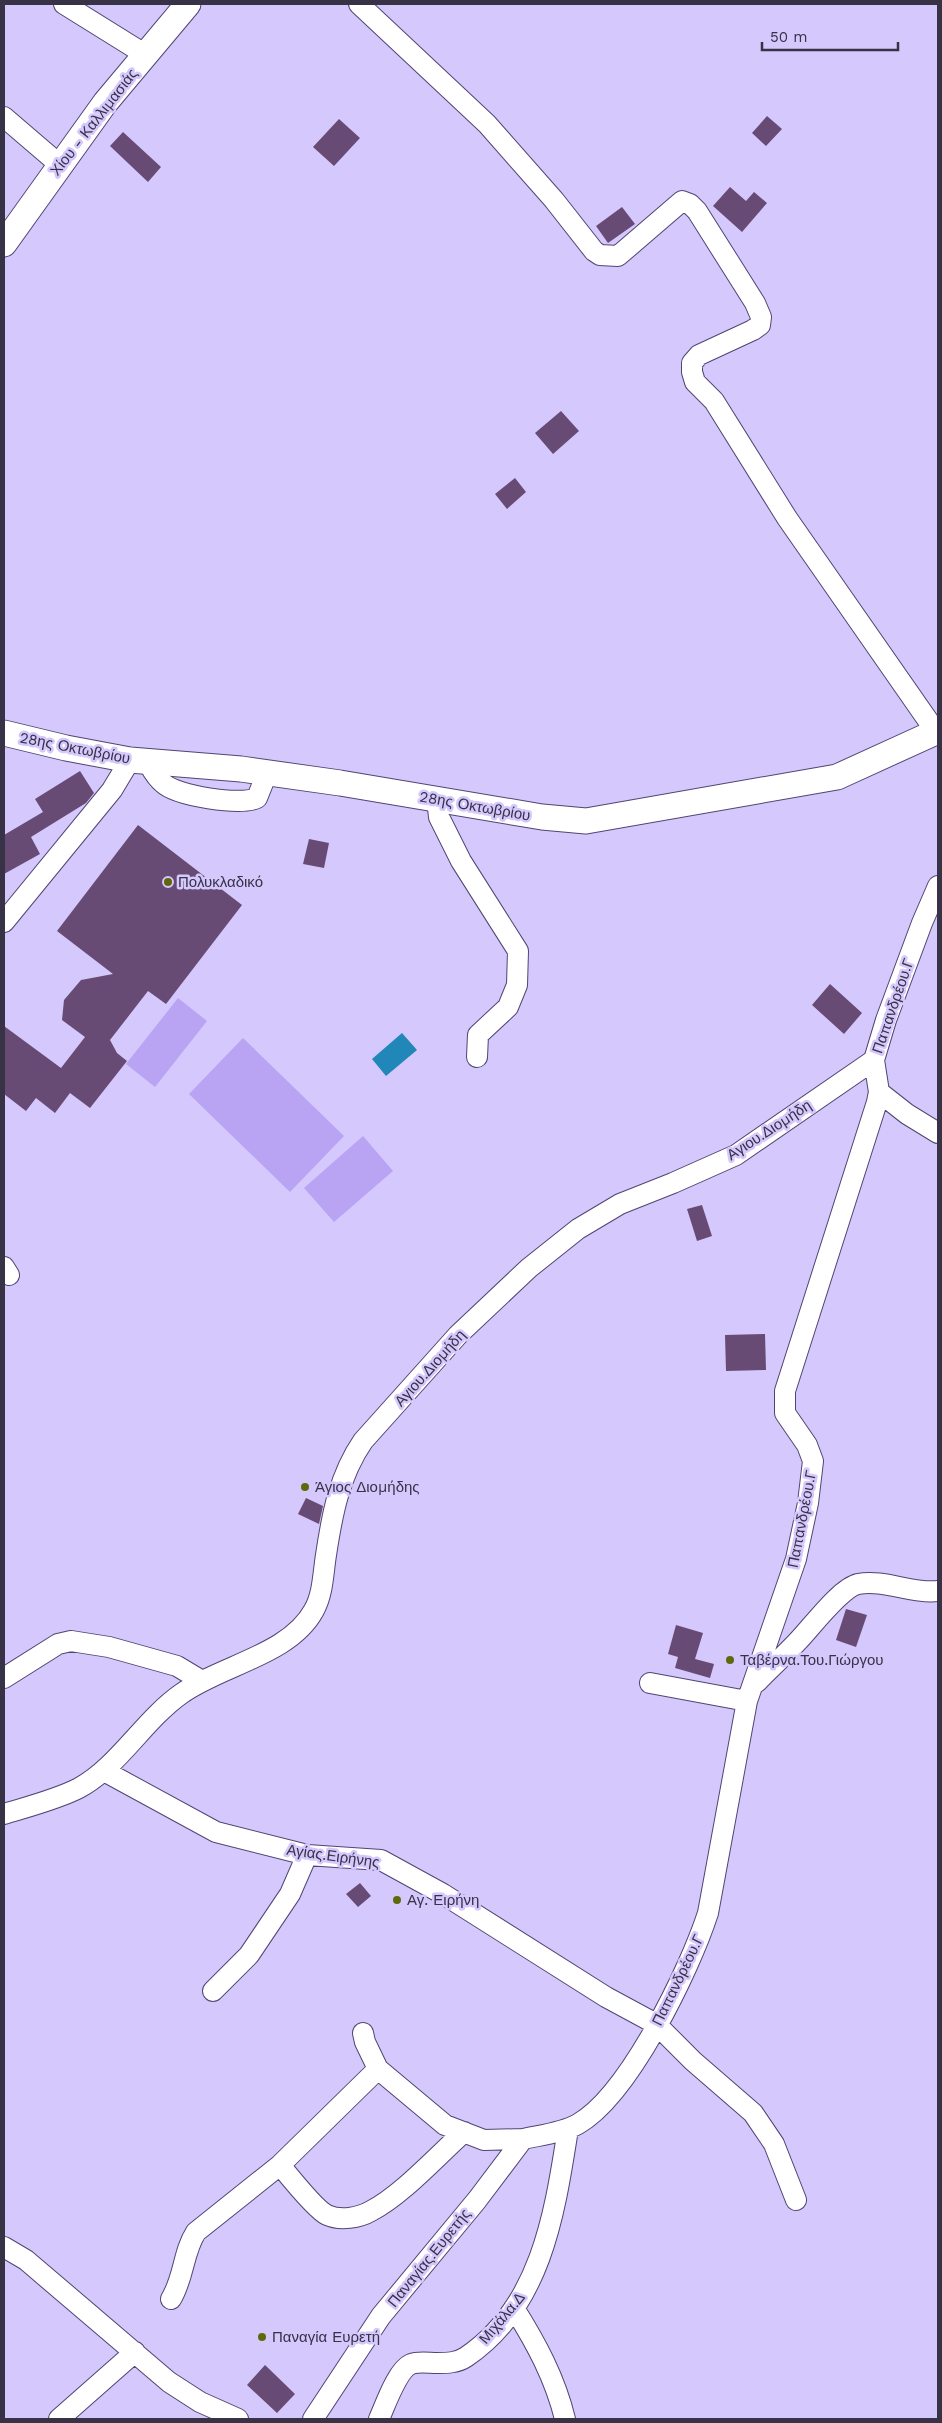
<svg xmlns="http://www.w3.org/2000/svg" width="942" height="2423" font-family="'Work Sans',sans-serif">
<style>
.green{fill:#b9a4f3}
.water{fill:#2187b8}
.building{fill:#684b74}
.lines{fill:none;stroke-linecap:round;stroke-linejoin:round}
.minor-casing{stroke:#514571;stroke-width:22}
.major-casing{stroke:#514571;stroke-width:27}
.minor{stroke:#fff;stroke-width:20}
.major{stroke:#fff;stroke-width:25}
.poi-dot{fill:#60680c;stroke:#d4c8fd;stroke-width:2}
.labels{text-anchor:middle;stroke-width:5;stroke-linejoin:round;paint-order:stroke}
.street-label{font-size:15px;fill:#373246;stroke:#d4c8fd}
.poi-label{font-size:15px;fill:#373246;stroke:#d4c8fd;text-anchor:start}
</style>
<rect width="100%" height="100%" fill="#d4c8fd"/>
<path class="green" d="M178 998 207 1021 155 1087 126 1064Z
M243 1038 344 1136 290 1192 189 1094Z
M363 1136 393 1171 334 1222 304 1188Z"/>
<path class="water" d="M402 1033 417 1050 386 1076 372 1059Z"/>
<path class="building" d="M767 116 782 129 766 146 752 133Z
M339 119 360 138 334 166 313 147Z
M123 132 161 167 148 182 110 146Z
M730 187 746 201 754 192 767 203 742 232 713 206Z
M622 207 635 224 608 243 596 226Z
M561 411 579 431 553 454 535 433Z
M515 478 526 492 507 509 495 494Z
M80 771 94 793 86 803 31 837 40 854 4 874V835L43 812 35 799Z
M138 825 242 905 166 1004 148 991 110 1040 117 1053 127 1061 90 1108 70 1093 55 1113 36 1098 26 1111 4 1094V1026L61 1068 85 1037 62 1020 64 1000 81 980 113 974 57 931Z
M309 839 329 843 324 868 303 864Z
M830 984 862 1013 844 1034 812 1005Z
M702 1205 712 1236 697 1241 687 1209Z
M765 1334 766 1370 726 1371 725 1335Z
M306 1498 323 1506 319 1524 298 1514Z
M846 1609 867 1615 856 1647 836 1640Z
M676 1625 703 1633 695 1659 714 1664 710 1678 675 1668 678 1657 668 1654Z
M360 1883 371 1896 358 1907 346 1894Z
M265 2365 295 2394 277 2413 247 2385Z"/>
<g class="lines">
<defs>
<path id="minor" d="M64 4 146 55
M359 4 487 124 554 200 594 251 600 255 618 256 682 201 690 204 697 211 755 303 761 317 760 325 753 330 699 355 692 363V372L695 382 714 401 787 518 936 732
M4 117 60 165
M147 761C151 768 156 778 163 783 176 796 241 806 257 798L267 773
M437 799 439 817 461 861 518 951 517 985 508 1007 478 1035 477 1057
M4 922 112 790 130 760
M879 1092 907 1114 938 1133
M4 1267 9 1275
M4 1678 58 1644 71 1641 109 1647 177 1666 202 1681
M757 1682C770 1668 784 1656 797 1642 811 1628 840 1588 858 1584 884 1579 912 1594 938 1591
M650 1683 747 1701
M104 1771 216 1832 307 1855 381 1860 443 1894 606 1997 656 2024 693 2061 753 2113 774 2144 796 2200
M4 1814C27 1807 58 1799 79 1788 118 1767 144 1720 181 1694 221 1665 290 1655 314 1610 323 1594 323 1574 326 1555 332 1515 339 1476 363 1441L458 1335 529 1268 578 1229 620 1204 673 1183 736 1155 874 1060
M213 1991 249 1955 290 1894 307 1855
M363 2033 365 2042 378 2069
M280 2165C289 2176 316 2210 327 2215 340 2221 359 2218 371 2211 402 2195 437 2156 464 2132
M4 2247 26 2260 169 2382 200 2402 238 2419
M171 2299C184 2278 183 2252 196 2232L280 2165 378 2069 445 2125 484 2140 523 2139
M514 2308C536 2343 555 2378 565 2419
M59 2419 135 2352
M313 2419 381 2316 477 2200 523 2139C541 2135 562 2133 578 2124 629 2095 690 1969 708 1913L747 1701 796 1559 808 1503 813 1461 807 1445 785 1413V1391L877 1102 879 1092 874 1060 886 1020 922 923 938 886
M379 2419C385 2406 397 2370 411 2364 419 2361 429 2363 437 2363 447 2363 457 2363 466 2357 542 2306 555 2211 568 2129"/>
<path id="major" d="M4 244 105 103 188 4
M4 733 66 748 130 760 241 769 340 783 542 817 586 821 837 777 938 731"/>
</defs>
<use href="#minor" class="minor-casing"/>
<use href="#major" class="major-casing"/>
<use href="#minor" class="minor"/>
<use href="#major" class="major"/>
</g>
<g class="poi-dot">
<circle cx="168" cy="882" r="5"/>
<circle cx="305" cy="1487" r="5"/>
<circle cx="730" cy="1660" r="5"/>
<circle cx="397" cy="1900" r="5"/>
<circle cx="262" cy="2337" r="5"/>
</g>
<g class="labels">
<g class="street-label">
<text transform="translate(94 122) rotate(-52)" y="5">Χίου - Καλλιμασιάς</text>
<text transform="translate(75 748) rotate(11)" y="5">28ης Οκτωβρίου</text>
<text transform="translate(475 806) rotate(10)" y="5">28ης Οκτωβρίου</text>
<text transform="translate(893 1006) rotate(-71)" y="5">Παπανδρέου.Γ</text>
<text transform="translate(769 1130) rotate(-33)" y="5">Αγιου.Διομήδη</text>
<text transform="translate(430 1368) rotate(-48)" y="5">Αγιου.Διομήδη</text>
<text transform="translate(802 1519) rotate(-79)" y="5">Παπανδρέου.Γ</text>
<text transform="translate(333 1856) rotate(8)" y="5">Αγίας.Ειρήνης</text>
<text transform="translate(678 1980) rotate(-64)" y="5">Παπανδρέου.Γ</text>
<text transform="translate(429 2258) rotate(-51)" y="5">Παναγίας.Ευρετής</text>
<text transform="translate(502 2318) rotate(-50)" y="5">Μιχάλα.Δ</text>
</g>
<g class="poi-label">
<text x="178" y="887">Πολυκλαδικό</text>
<text x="315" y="1492">Άγιος Διομήδης</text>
<text x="740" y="1665">Ταβέρνα.Του.Γιώργου</text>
<text x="407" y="1905">Αγ. Ειρήνη</text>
<text x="272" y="2342">Παναγία Ευρετή</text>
</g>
</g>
<rect width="942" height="2423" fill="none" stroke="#373246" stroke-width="10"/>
<path d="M762 42v8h136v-8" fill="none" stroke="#373246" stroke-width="2.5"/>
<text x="770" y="42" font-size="15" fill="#373246" stroke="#d4c8fd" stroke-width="4" paint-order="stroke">50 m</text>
</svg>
